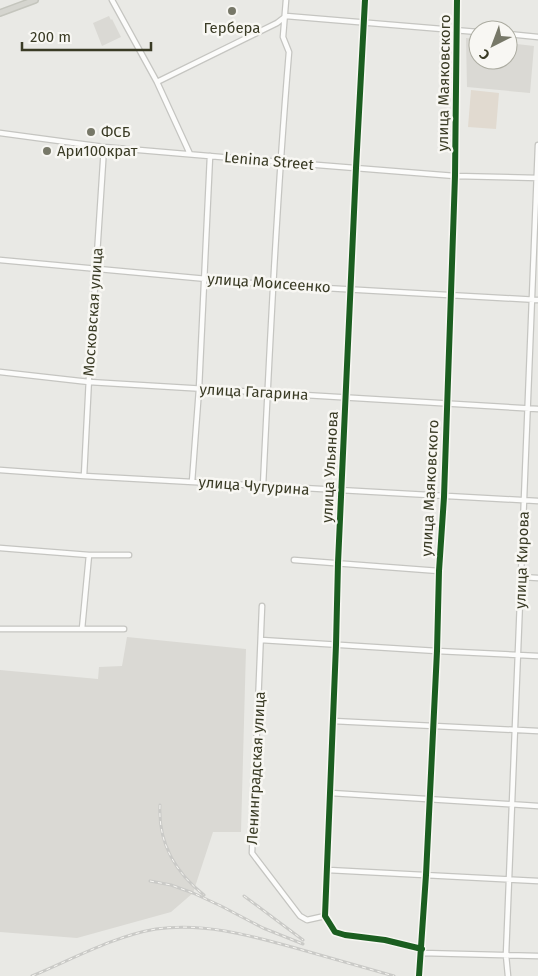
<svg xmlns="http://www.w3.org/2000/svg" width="538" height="976" font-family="'Fira Sans',sans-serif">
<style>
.built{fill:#dad9d4}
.green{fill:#e1dad0}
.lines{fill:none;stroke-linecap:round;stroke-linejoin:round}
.minor-casing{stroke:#c5c5c1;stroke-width:7}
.major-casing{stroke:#c4c5bd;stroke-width:8}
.minor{stroke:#fcfcfb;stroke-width:4.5}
.major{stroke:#d5d5cf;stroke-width:5}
.rail-casing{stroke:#cacac7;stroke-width:3}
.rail{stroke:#f8f7f3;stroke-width:1;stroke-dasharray:4;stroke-linecap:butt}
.cycleway-casing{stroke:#f8f7f3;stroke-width:9}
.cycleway{stroke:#1b5e20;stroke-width:6}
.poi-dot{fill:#777868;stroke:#f8f7f3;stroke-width:2}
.labels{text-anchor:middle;stroke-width:5;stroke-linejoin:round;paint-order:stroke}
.poi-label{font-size:15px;fill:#3a3b25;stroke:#f8f7f3;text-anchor:start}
.street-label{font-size:15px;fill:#3a3b25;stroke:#f8f7f3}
</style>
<rect width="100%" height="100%" fill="#e9e9e5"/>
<path class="built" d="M109 16 111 20 112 19 121 37 102 46 93 23Z
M466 38 478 39V60H508V43L534 46 530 93 467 87Z
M127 637 246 649 241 832H213L193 893 171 912 77 938 0 932V670L98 679 99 667 122 666Z"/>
<path class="green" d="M471 90 499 93 496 129 468 127Z"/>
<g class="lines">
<defs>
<path id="minor" d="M112 0 157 82 190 154
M365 0 356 168 338 563 336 645 325 916 335 932 345 935 385 940 422 949
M508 34 538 37
M157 82 277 23 286 16 478 32
M0 133 104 147 280 162 455 176 538 178
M0 260 272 285 538 300
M0 372 89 382 538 409
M0 470 84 476 538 501
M84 476 89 378 104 147
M192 482 199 389 210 156
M263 486C270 341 277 196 289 52L283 37 286 0
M0 548 89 555H129
M294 560 439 571
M522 577 538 578
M262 606 252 853 300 916 307 920 325 916
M0 629H124
M82 629 89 555
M261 640 437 651 538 656
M333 721 538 731
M331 793 538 806
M328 870 538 881
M422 953 538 956
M419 976 426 875 437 651 439 571 444 497 455 176 457 0
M508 976 506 955 538 145"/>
<path id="major" d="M0 13 35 0"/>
</defs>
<use href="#minor" class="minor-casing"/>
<use href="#major" class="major-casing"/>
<use href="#minor" class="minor"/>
<use href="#major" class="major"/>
<defs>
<path id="rail" d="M160 805C158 843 175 872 204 895
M150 881 171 885 193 893 221 906 263 928 303 944
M244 896 303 940
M32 976C71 960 114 936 156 929 205 922 252 936 299 949 330 958 362 967 394 976"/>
</defs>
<use href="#rail" class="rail-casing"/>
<use href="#rail" class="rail"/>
<defs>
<path id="cycleway" d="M365 0 356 168 338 563 336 645 325 916 335 932 345 935 385 940 422 949
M419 976 426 875 437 651 439 571 444 497 455 176 457 0"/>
</defs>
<use href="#cycleway" class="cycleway-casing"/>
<use href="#cycleway" class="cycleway"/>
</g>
<g class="poi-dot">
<circle cx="232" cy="11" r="5"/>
<circle cx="91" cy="132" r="5"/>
<circle cx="47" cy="151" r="5"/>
</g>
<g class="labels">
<g class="poi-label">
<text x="232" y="33" text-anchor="middle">Гербера</text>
<text x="101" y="137">ФСБ</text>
<text x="57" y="156">Ари100крат</text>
</g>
<g class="street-label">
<text transform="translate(444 83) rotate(-89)" y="5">улица Маяковского</text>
<text transform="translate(269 161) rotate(5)" y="5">Lenina Street</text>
<text transform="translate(269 283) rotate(4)" y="5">улица Моисеенко</text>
<text transform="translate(93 312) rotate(-86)" y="5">Московская улица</text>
<text transform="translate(254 392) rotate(3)" y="5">улица Гагарина</text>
<text transform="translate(330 467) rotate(-87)" y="5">улица Ульянова</text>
<text transform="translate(254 486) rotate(4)" y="5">улица Чугурина</text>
<text transform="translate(430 488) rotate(-87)" y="5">улица Маяковского</text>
<text transform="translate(522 560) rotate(-88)" y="5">улица Кирова</text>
<text transform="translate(256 768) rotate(-87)" y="5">Ленинградская улица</text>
</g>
</g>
<g transform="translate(493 45) rotate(222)"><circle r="24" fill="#f8f7f3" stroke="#acaca1"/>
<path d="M0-4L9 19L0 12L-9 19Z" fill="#777868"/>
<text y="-8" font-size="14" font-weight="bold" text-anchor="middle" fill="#3a3b25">С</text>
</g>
<path d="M22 42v8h129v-8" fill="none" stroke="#3a3b25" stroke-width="2.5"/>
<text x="30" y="42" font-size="15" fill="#3a3b25" stroke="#f8f7f3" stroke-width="4" paint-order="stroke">200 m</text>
</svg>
